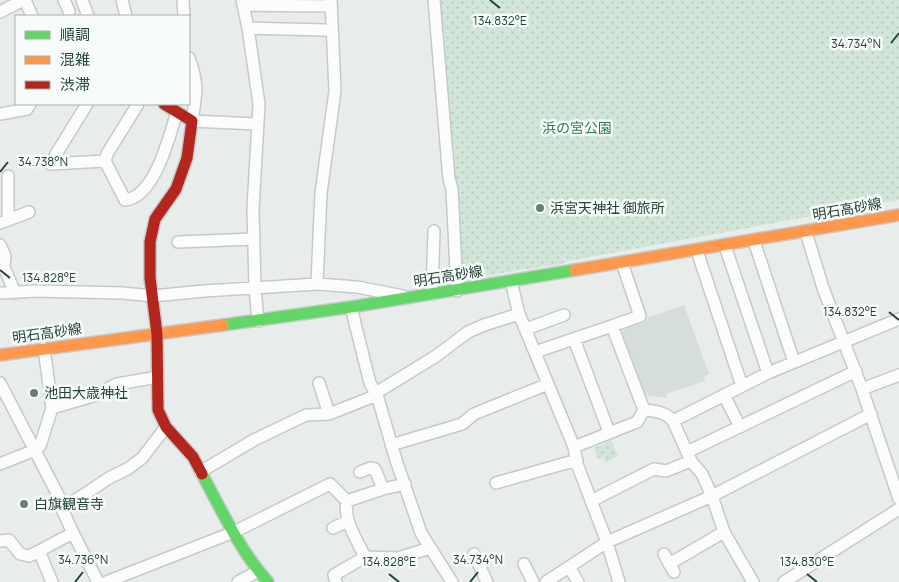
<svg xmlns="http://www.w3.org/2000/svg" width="899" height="582" font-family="Manrope,'Noto Sans JP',sans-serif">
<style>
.built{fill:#d6dedb}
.green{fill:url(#green-dots)}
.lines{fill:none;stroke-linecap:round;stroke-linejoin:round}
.street-casing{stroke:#c5cac8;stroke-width:14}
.fast-casing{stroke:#c3cbc8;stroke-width:14}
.slow-casing{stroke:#c3cbc8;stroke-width:14}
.jam-casing{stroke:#c3cbc8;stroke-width:14}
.street{stroke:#fcfcfc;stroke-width:11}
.fast{stroke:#63d668;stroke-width:11}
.slow{stroke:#ff974d;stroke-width:11}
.jam{stroke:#b3261e;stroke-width:11}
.ticks{fill:none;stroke:#24423a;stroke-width:2}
.poi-dot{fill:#697e78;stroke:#f7fbf9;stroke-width:2}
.labels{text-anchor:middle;stroke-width:5;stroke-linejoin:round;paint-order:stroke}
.park-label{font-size:14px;fill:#2d7a4b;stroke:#f7fbf9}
.poi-label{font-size:14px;fill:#24423a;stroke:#f7fbf9;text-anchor:start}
.street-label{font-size:14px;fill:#24423a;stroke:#f7fbf9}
.ticks-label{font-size:12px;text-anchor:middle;fill:#24423a;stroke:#f7fbf9;stroke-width:5;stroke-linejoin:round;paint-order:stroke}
</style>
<defs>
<pattern id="green-dots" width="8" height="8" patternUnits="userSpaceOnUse" patternTransform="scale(1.25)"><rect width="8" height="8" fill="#d1e6d8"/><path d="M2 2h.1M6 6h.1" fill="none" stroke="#b3c6ba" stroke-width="1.8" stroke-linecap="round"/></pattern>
</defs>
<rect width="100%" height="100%" fill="#e8edeb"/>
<path class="built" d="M684 305 709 374 704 376 705 381 666 394 667 398 645 395 622 332 624 328 648 320 647 318Z"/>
<path class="green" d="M438 0H899V200L568 261 561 264 463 279 458 191 453 180Z
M609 436 618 455 606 463 603 457 598 459 594 448 605 444 604 439Z"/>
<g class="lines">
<defs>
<path id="street" d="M25 0 32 16
M64 0 69 11
M82 0 88 16
M122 0 126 16
M183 0 184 16
M242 0 248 28 259 104 253 209 255 288 258 321
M434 0 449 179 452 189 457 291
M243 5 331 6
M0 12 23 0
M248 28 325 30
M189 58C199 84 196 95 192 121L258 124
M87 104 50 164 105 161 107 154 138 104
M0 114 27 109 30 104
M105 161 125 200C155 197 169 137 177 112
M8 220V176
M0 223 29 212
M806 232 823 288 862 389 899 499
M754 241 794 362
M178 242 254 239
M0 245 5 256 4 267 15 293
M725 246 768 373
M697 251 742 386
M622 263 640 316 612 326 644 410C654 411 666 412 673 421L691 461 702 474 712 496 724 532 753 582
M511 281 519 314 574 447 577 464 607 542 619 582
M317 284 321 193 335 91 331 0
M0 293 36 291 122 293 153 296 204 291 317 284 357 287 403 296
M432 294 434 231
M351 307 370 383 377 395 396 460 421 533 452 582
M526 329 564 315
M574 339 609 432
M535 352 612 326
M0 383 59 497 62 509 73 533 39 551 52 582
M319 383 329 414
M862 389 899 375
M376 393 436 356 468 332 484 325 519 314
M724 395 740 427
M52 408 93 396 117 384 158 377
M673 421 768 373 899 319
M391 445 462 424 474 414 548 384
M574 447 637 422 644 410
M687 452 856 371
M0 464 35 450 40 446 52 408 44 348
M200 472 254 440 306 415 329 414 377 395
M360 472 370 468 375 469 383 489
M496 483 577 460
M347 501C343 520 357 540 365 557
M591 501 654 469 666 471 691 461
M62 509 109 478 129 468 142 458 166 427
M333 528 348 521
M73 533 98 582
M0 541 9 540 20 554 29 556 39 551
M474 554 487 582
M664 554 674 572
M524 564 533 582
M669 564 724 532
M569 567 578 582
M106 582 234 532 330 484 347 501 383 489 405 484
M238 582 258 571
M336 582 334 575 365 557 398 558 430 548
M546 582 607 542 712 496 871 414
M784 582 899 509"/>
<path id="fast" d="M223 325 351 307 575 270
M202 474C222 511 240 551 268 582"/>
<path id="slow" d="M575 270 899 215
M0 355 223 325"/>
<path id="jam" d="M164 104 192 121 187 158 176 189 155 219 150 242V278L157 334 158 410 166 427 193 457 202 474"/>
</defs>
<use href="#street" class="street-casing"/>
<use href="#fast" class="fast-casing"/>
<use href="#slow" class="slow-casing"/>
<use href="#jam" class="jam-casing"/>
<use href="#street" class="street"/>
<use href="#fast" class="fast"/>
<use href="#slow" class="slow"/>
<use href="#jam" class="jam"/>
</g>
<path class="ticks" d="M490 0 500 8M891 43 899 33M0 172 8 162M0 270 10 278M889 312 899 320M389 574 399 582M807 574 817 582M75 582 83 572M470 582 478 572"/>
<g class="poi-dot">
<circle cx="540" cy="208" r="5"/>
<circle cx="34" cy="393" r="5"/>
<circle cx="24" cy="504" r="5"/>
</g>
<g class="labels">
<g class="park-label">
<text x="577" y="133">浜の宮公園</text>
</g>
<g class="poi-label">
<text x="550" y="213">浜宮天神社 御旅所</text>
<text x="44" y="398">池田大歳神社</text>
<text x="34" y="509">白旗観音寺</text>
</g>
<g class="street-label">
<text transform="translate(847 209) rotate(-10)" y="5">明石高砂線</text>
<text transform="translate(448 276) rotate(-9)" y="5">明石高砂線</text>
<text transform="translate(47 333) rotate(-8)" y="5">明石高砂線</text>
</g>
</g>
<g class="ticks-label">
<text x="500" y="25">134.832°E</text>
<text x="856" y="48">34.734°N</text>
<text x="43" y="166">34.738°N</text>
<text x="49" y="282">134.828°E</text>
<text x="850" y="316">134.832°E</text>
<text x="83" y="564">34.736°N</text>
<text x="478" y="564">34.734°N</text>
<text x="389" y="566">134.828°E</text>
<text x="807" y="566">134.830°E</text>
</g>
<rect x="15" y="15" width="175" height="90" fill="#f7fbf9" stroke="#a3b1ad"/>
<rect x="25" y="31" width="25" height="8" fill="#63d668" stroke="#a3b1ad"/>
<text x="60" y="40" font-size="15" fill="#24423a">順調</text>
<rect x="25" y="56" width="25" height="8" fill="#ff974d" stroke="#a3b1ad"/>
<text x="60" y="65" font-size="15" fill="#24423a">混雑</text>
<rect x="25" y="81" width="25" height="8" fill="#b3261e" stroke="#a3b1ad"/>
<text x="60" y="90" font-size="15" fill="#24423a">渋滞</text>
</svg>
